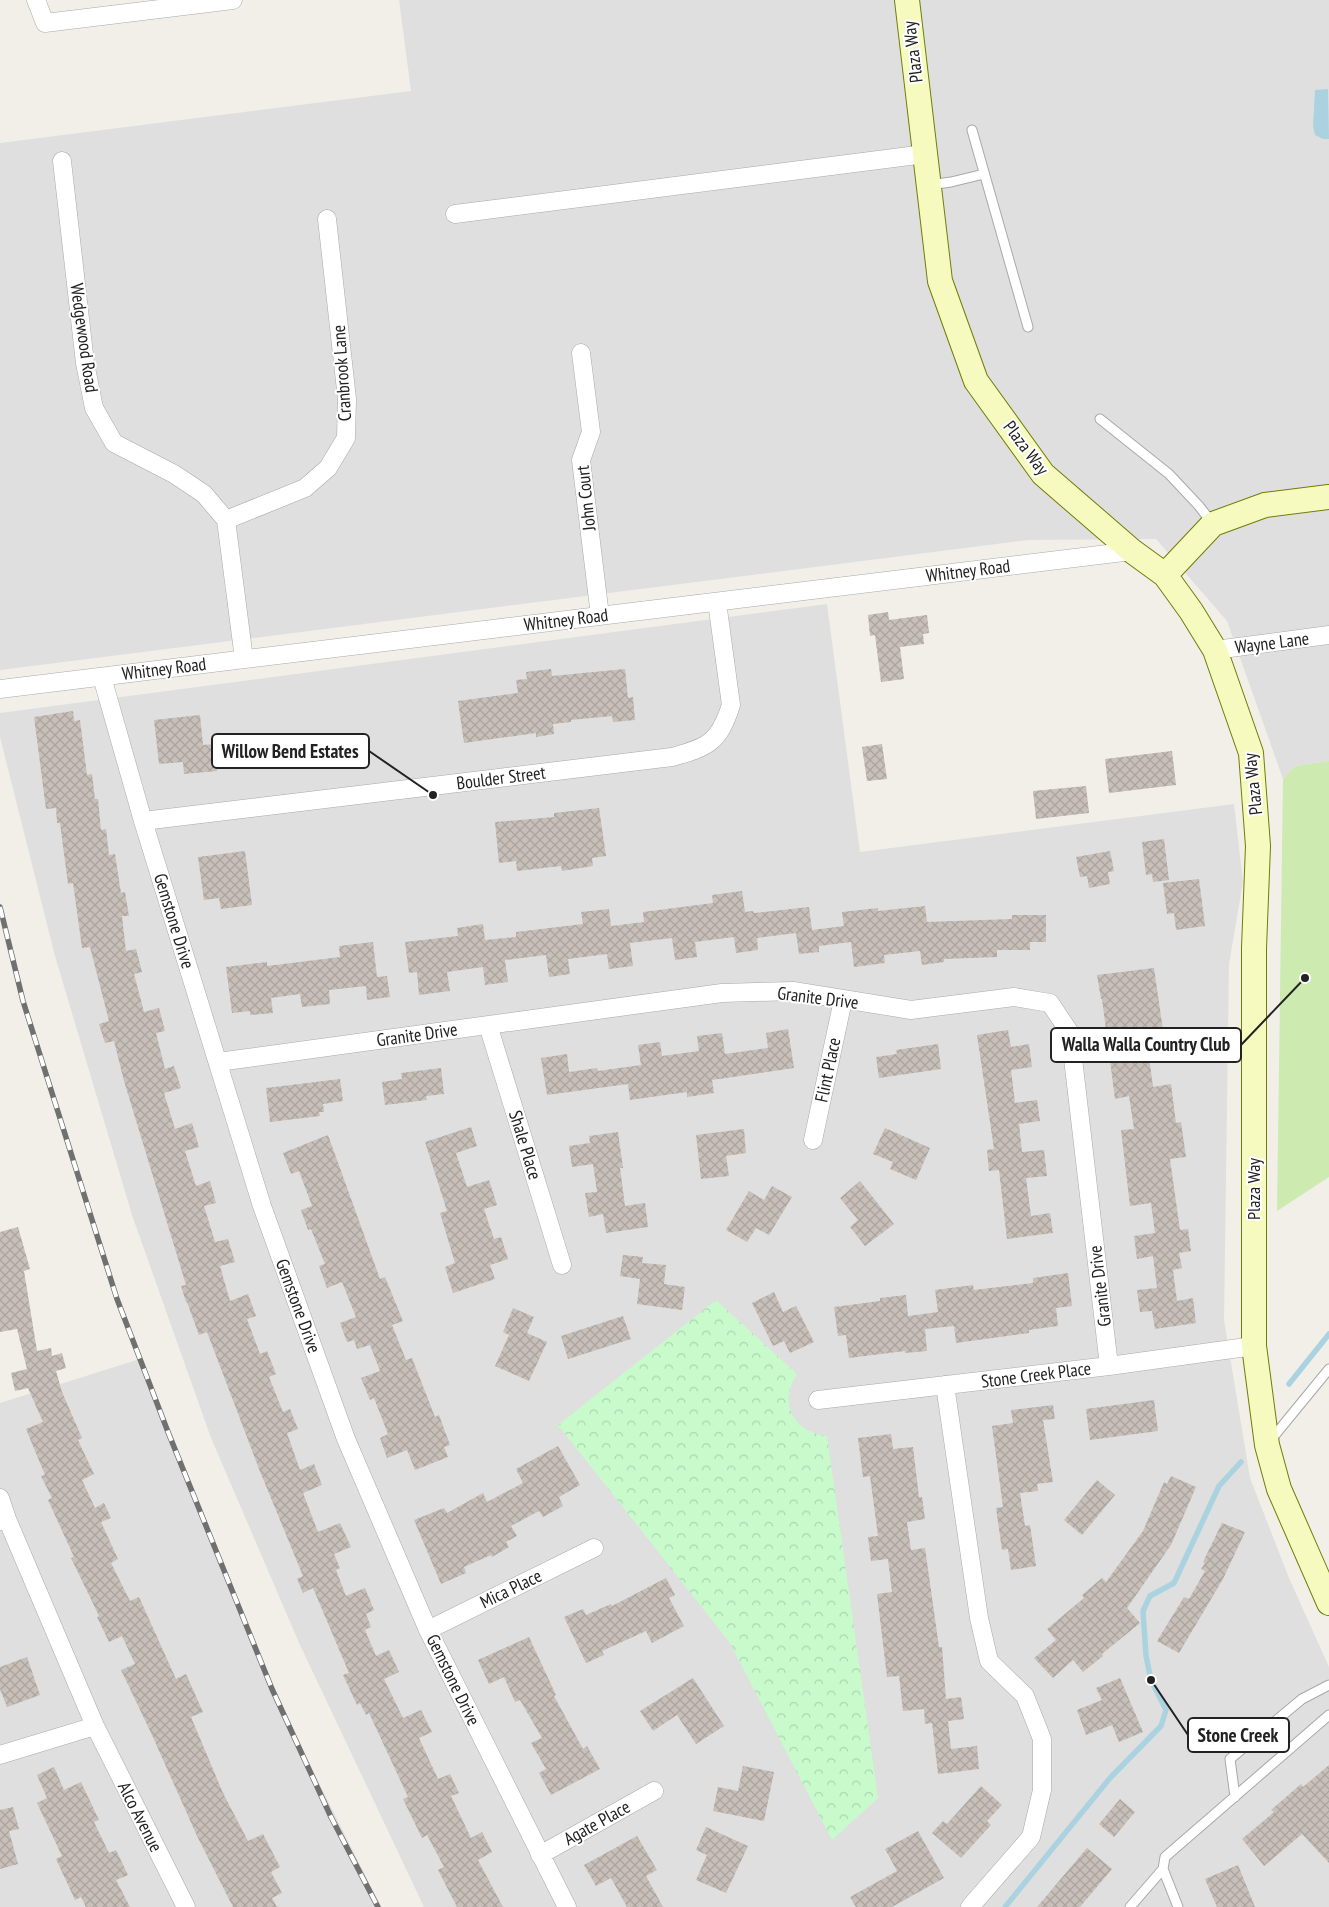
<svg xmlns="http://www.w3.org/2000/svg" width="1329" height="1907" font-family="'PT Sans Narrow',sans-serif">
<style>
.residential{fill:#e0dfdf}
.grass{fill:#cdebb0}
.park{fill:url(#park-crowns)}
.water{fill:#aad3df}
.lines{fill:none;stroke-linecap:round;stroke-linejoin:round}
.stream{stroke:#aad3df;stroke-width:5.5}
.building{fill:url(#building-cross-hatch)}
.lane-casing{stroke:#a9a9a9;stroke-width:11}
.street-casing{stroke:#a9a9a9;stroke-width:19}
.secondary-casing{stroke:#707d05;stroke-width:26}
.lane{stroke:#fff;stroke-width:9}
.street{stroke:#fff;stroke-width:18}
.secondary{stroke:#f7fabf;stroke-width:24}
.rail-casing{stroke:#707070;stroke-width:5.5}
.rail{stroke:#fff;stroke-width:4;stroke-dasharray:11;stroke-linecap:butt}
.labels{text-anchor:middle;stroke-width:4;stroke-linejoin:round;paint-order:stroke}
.street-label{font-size:18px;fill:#222;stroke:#fff}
.leader{fill:none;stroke:#222;stroke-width:2}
.callout-dot{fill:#222;stroke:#fff;stroke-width:2}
.callout{fill:#fff;stroke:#222;stroke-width:2}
.callout-label{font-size:19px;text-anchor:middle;font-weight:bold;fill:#222}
</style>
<defs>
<pattern id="park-crowns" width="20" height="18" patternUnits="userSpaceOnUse" patternTransform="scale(1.25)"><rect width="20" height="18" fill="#c8facc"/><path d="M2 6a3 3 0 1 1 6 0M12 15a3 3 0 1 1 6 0" fill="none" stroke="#acd6af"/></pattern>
<pattern id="building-cross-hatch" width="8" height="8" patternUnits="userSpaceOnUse" patternTransform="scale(1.25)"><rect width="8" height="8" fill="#c7bfb8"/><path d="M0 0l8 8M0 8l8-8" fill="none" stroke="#aba49e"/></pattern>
</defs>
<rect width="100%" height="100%" fill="#f2efe9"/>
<path class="residential" d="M399 0H1329V761L1295 766 1283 779 1227 621 1156 539 1028 540 0 670V143L411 91Z
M827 604 860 852 1234 804 1243 882 1229 964 1224 1320 1250 1478 1289 1578 1329 1667V1907H424L300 1645 211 1438 132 1215 55 956 0 737V713Z
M140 1359 272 1689 381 1907H0V1403Z"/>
<path class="grass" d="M1329 761V1177L1277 1211 1283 779 1295 766Z"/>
<path class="park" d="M716 1300 797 1374C778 1403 793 1432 827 1436L878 1798 832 1840 730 1643 558 1425Z"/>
<path class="water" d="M1328 89 1329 139H1323L1315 135 1313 127 1315 90Z"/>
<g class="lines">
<path class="stream" d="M1289 1384 1329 1334
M1005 1907 1110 1778 1161 1726 1166 1710 1151 1680 1146 1656 1143 1611 1150 1596 1174 1583 1219 1486 1241 1462"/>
</g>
<path class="building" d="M888 612 889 620 927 615 929 633 923 634 924 644 900 647 904 679 881 682 875 635 870 636 868 615Z
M551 669 552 676 625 669 628 698 633 697 635 720 613 722 612 716 571 720V722L553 724 554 734 536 737V733L464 743 458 701 518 693 516 680 527 679 526 672Z
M73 711 74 721 80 720 87 775 92 774 95 799H98L101 830 106 829 109 855 115 854 121 893 125 892 129 916H122L126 951 136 949 142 972 134 974 144 1012 159 1008 165 1031 156 1033 165 1069 174 1066 181 1088 164 1093 175 1129 192 1123 199 1147 185 1151 196 1186 210 1181 216 1203 204 1206 215 1242 228 1239 235 1262 220 1266 230 1301 248 1294 256 1316 247 1319 260 1354 267 1351 276 1374 269 1377 283 1412 290 1409 298 1429 287 1433 300 1470 314 1464 322 1485 303 1493 318 1532 340 1523 351 1547 334 1554 340 1568 336 1570 346 1596 365 1588 374 1610 366 1614 371 1627 365 1630 376 1656 389 1650 399 1672 384 1679 403 1718 421 1710 432 1732 419 1738 438 1779 450 1774 459 1793 451 1796 471 1838 482 1832 492 1852 478 1860 503 1907H457L438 1870 444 1867 427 1835 422 1838 403 1799 408 1797 369 1713 366 1715 360 1703 357 1705 343 1675 349 1673 313 1588 303 1593 297 1579 303 1576 259 1469 207 1332 199 1335 187 1302H186L181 1286 186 1285 124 1081 114 1041 105 1043 99 1024 109 1021 90 947 82 948 73 883 68 884 60 823H57L56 808 46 809 34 717Z
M200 715 203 745 214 744 217 771 184 774 183 762 159 764 154 720Z
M882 744 887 779 867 781 862 747Z
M1172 751 1176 785 1109 793 1105 759Z
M1086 786 1089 813 1036 819 1033 791Z
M599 808 606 856 592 858 593 866 562 871 561 866 517 871 516 861 499 863 495 822 554 817V813Z
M1164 839 1169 880 1153 882 1152 874 1146 875 1142 842Z
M245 851 252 905 221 909 219 898 204 900 198 857Z
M1110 851 1114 871 1108 872 1110 884 1089 888 1087 876 1080 877 1076 857Z
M1199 879 1205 926 1176 930 1174 913 1167 914 1163 883Z
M742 891 745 912 753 911 754 913 809 907 812 930 844 926 842 912 878 908V911L925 906 927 922 1012 919V915H1046V942H1030V950H997V957L944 959V962L922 965 920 951 884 955 885 963 854 967 851 942 819 946V952L799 954 796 933 757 938 758 950 736 953 734 937 695 942 697 957 675 960 672 938 630 943 633 966 609 969 607 954 568 959 570 974 549 977 546 955 505 960 508 982 485 985 483 967 447 972 450 991 419 995 417 972 409 973 405 942 458 936 457 928 483 924 485 940 516 937V932L583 924 581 912 609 909 611 926 644 922 643 912 713 903 712 895Z
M373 942 377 977 387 976 390 997 367 1000 366 986 329 990 330 1004 302 1007 300 994 271 998 273 1013 250 1015V1011L232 1013 226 967 267 962V966L340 957 339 946Z
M1154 968 1164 1037 1152 1038 1155 1055 1149 1056 1153 1087 1171 1084 1176 1123 1181 1122 1186 1157 1170 1159 1180 1230 1188 1229 1191 1251 1179 1253 1182 1268 1173 1270 1177 1301 1193 1298 1196 1323 1155 1329 1152 1311 1140 1312 1137 1290 1157 1288 1153 1256 1137 1259 1134 1236 1155 1233 1151 1203 1130 1206 1121 1130 1134 1129 1129 1096 1115 1099 1102 999H1101L1097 975Z
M788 1029 794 1068 712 1080 714 1093 687 1097V1092L630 1100 628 1084 547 1095 541 1058 567 1054 569 1072 597 1068 598 1071 641 1065 638 1045 660 1042 662 1056 699 1051 697 1036 722 1033 725 1054 768 1048 766 1033Z
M1008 1030 1011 1047 1029 1044 1032 1067 1011 1070 1015 1103 1037 1100 1040 1121 1019 1124 1022 1152 1044 1150 1047 1176 1026 1178 1031 1216 1050 1213 1053 1233 1007 1239 999 1170 989 1171 987 1150 994 1149 977 1035Z
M938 1044 941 1069 879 1078 876 1057 897 1054 896 1050Z
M441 1068 444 1094 426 1096 427 1100 385 1105 382 1082 402 1079 401 1073Z
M340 1079 343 1101 323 1104 324 1112H319L320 1116 270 1122 266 1088Z
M471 1127 477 1146 456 1153 467 1187 489 1180 497 1205 484 1209 494 1239 501 1237 508 1259 490 1265 495 1279 453 1293 445 1267 455 1263 440 1213 447 1211 425 1142Z
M885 1128 930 1148 916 1180 890 1169 893 1162 873 1154Z
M744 1129 746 1153 726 1156 729 1176 701 1179 696 1135Z
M618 1132 623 1168H620L625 1206 645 1203 648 1227 606 1233 603 1214 589 1217 585 1193 597 1192 593 1164 572 1167 569 1146 590 1143 589 1136Z
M328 1135 380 1279 385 1277 403 1321 392 1325 406 1360 412 1358 435 1417 439 1415 450 1445 444 1447 448 1457 415 1470 407 1450 387 1458 380 1438 388 1434 374 1398 370 1400 361 1378 380 1371 370 1345 357 1349 354 1340 347 1342 340 1323 356 1317 342 1282 327 1288 319 1266 325 1264 311 1229 308 1230 301 1210 312 1206 299 1171 291 1174 283 1153Z
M860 1181 894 1224 865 1246 850 1227 858 1220 840 1198Z
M772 1186 792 1197 769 1235 756 1228 747 1242 726 1230 749 1191 764 1200Z
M18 1227 30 1269 24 1271 37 1351 51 1348 52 1356 62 1353 66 1368 56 1371 62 1392 82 1438 78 1440 94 1474 82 1480 95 1508 104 1503 111 1518 101 1522 118 1559 111 1563 130 1601 139 1597 176 1679 186 1674 203 1712 191 1717 223 1793 248 1841 263 1834 280 1867 271 1872 282 1893 272 1898 277 1907H233L197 1836 152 1735 121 1670 135 1664 122 1636 109 1642 97 1617 99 1616 71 1558 74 1557 48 1500 52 1498 41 1476 45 1475 26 1429 43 1422 28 1388 15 1391 11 1373 27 1369 17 1329 0 1332V1232Z
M623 1255 643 1257 642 1263 666 1265 664 1284 685 1287 682 1310 637 1304 640 1279 620 1276Z
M1068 1273 1072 1306 1056 1308 1058 1326 1029 1330V1333L956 1343 954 1326 925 1329 927 1351 905 1353V1351L849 1358 846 1335 838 1336 834 1307 880 1301V1298L906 1295 908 1316 938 1312 935 1290 973 1285 974 1290 1033 1283V1278Z
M774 1292 783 1312 796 1306 814 1342 790 1353 784 1341 773 1346 752 1303Z
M513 1308 534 1317 527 1333 547 1342 529 1381 495 1366 509 1335 503 1332Z
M623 1316 631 1339 568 1359 561 1336Z
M1154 1400 1158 1431 1090 1440 1086 1409Z
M1053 1405 1055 1419 1043 1420 1053 1482 1037 1484 1038 1491 1020 1493 1025 1526 1030 1525 1036 1566 1011 1570 1008 1549 1002 1550 996 1508 1003 1507 992 1426 1013 1423 1011 1410Z
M891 1434 893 1449 913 1447 919 1497H922L925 1519 907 1522 911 1550 925 1548 939 1647H942L946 1699 961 1697 964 1719 948 1721 951 1749 977 1746 979 1769 938 1774 932 1723 925 1724 924 1709 903 1711 899 1676 887 1677 877 1594 892 1592 888 1559 871 1561 868 1537 878 1536 870 1476 863 1477 858 1438Z
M558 1446 580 1485 559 1497 563 1506 543 1517 539 1511 511 1526 517 1536 506 1542 509 1547 492 1557 491 1555 464 1567 466 1573 441 1584 414 1520 444 1508 447 1513 483 1493 487 1502 523 1483 516 1469Z
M1171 1476 1196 1487 1171 1545 1127 1608 1140 1623 1102 1654 1103 1656 1083 1672 1073 1660 1053 1678 1034 1658 1056 1640 1047 1629 1084 1598 1082 1595 1102 1578 1106 1582 1143 1531 1164 1482 1167 1484Z
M1097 1480 1115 1495 1082 1535 1064 1520Z
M1222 1523 1245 1532 1223 1579 1179 1653 1157 1641 1184 1597 1189 1599 1205 1571 1201 1569 1205 1563 1203 1562Z
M666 1578 675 1595 669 1598 684 1626 652 1643 646 1631 602 1651 604 1655 586 1663 564 1617 583 1609 586 1615 611 1604 612 1606Z
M529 1637 556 1695 554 1696 583 1749 587 1746 600 1769 551 1795 539 1773 546 1769 531 1743 542 1738 520 1700 515 1702 504 1677 489 1684 478 1660Z
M27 1657 40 1695 7 1707 0 1689V1667Z
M693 1678 724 1726 696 1744 677 1715 653 1731 640 1711Z
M1120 1678 1143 1732 1119 1742 1112 1725 1086 1735 1077 1710 1102 1700 1096 1688Z
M1329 1765V1863L1302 1834 1264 1866 1242 1839 1274 1812 1271 1810 1301 1784 1303 1787Z
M743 1766 774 1772 764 1821 713 1811 718 1787 738 1791Z
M54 1767 64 1790 81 1782 99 1820 94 1822 109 1853 116 1850 128 1875 116 1880 130 1907H86L81 1897 75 1900 56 1859 62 1856 37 1803 47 1798 37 1775Z
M981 1786 1002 1805 987 1821 991 1825 961 1858 932 1833 943 1821 947 1824Z
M1120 1799 1135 1812 1114 1837 1099 1824Z
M13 1807 19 1829 9 1831 18 1864 0 1869V1810Z
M706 1827 748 1846 726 1893 696 1880 707 1855 696 1850Z
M918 1831 944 1878 892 1907H856L850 1897 897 1871 885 1849Z
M637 1836 657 1870 646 1876 663 1907H627L611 1878 596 1886 584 1865Z
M1087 1848 1112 1869 1080 1907H1037Z
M1238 1865 1255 1907H1217L1205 1879Z"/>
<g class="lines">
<defs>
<path id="lane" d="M972 130 1028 327
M929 185 951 182 984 174
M1100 419 1169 474 1199 506 1213 524
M1270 1441 1329 1369
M1235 1797 1230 1759 1302 1699 1329 1685
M1130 1907 1163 1869
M1178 1907 1163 1869 1165 1857 1329 1715"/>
<path id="street" d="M36 0 45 23 233 0
M62 161 85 363 94 408 114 443 174 474 204 494 226 520 244 659
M455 214 925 154
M581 353 591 432 581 460 600 616
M226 520 305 488 328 468 346 438 347 399 327 219
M1215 650 1329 635
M102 677 143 821 262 1206 346 1439 428 1630 567 1907
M0 689 1132 551
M143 821 672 757C709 747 719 742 731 705L717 602
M488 1025 562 1265
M218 1062 722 993 793 991 911 1010 1014 997 1050 1003 1070 1033 1109 1366
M813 1140 843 1000
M945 1385 979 1618 989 1661 1025 1696 1042 1739V1790L1031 1837 970 1907
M818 1400 1109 1366 1254 1346
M0 1498 7 1519
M0 1521 7 1519 95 1726 0 1755
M428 1630 594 1548
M95 1726 186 1907
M540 1855 654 1791"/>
<path id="secondary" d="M907 0 940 281 976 381 1043 474 1132 551 1165 575 1191 611 1215 650 1251 753 1258 846 1254 948V1346L1267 1445 1279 1489 1329 1603
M1165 575 1213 524 1265 505 1329 497"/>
</defs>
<use href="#lane" class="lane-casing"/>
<use href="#street" class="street-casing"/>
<use href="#secondary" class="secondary-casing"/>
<use href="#lane" class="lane"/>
<use href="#street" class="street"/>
<use href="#secondary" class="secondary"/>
<defs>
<path id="rail" d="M0 907 23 1001 117 1299 168 1432 272 1689 331 1817 378 1907"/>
</defs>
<use href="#rail" class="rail-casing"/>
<use href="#rail" class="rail"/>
</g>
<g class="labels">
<g class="street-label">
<text transform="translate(913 52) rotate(-97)" y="6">Plaza Way</text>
<text transform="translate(84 338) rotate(82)" y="6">Wedgewood Road</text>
<text transform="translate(342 373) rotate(-94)" y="6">Cranbrook Lane</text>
<text transform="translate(1026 448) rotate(53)" y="6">Plaza Way</text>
<text transform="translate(586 498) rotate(-96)" y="6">John Court</text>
<text transform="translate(968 571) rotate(-7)" y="6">Whitney Road</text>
<text transform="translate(566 620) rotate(-7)" y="6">Whitney Road</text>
<text transform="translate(1272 643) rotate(-7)" y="6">Wayne Lane</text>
<text transform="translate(164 669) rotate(-7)" y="6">Whitney Road</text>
<text transform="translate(501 778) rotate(-7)" y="6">Boulder Street</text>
<text transform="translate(1253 784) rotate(-96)" y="6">Plaza Way</text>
<text transform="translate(174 921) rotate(73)" y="6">Gemstone Drive</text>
<text transform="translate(818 998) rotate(7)" y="6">Granite Drive</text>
<text transform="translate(417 1035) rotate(-8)" y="6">Granite Drive</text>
<text transform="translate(828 1070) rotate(-78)" y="6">Flint Place</text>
<text transform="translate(525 1145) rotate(73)" y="6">Shale Place</text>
<text transform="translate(1254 1189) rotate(-90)" y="6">Plaza Way</text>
<text transform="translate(1100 1286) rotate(-97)" y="6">Granite Drive</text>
<text transform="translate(298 1306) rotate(70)" y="6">Gemstone Drive</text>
<text transform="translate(1036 1375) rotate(-7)" y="6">Stone Creek Place</text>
<text transform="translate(511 1589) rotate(-26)" y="6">Mica Place</text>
<text transform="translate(453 1680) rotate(64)" y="6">Gemstone Drive</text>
<text transform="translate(140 1817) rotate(63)" y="6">Alco Avenue</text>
<text transform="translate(597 1823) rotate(-29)" y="6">Agate Place</text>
</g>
</g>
<path class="leader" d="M433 795L369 751M1305 978L1241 1045M1151 1680L1188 1735"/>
<g class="callout-dot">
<circle cx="433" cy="795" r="5"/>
<circle cx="1305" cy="978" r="5"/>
<circle cx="1151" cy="1680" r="5"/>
</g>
<g class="callout">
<rect x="212" y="734" width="157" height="34" rx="5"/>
<rect x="1051" y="1028" width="190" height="34" rx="5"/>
<rect x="1188" y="1718" width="101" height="34" rx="5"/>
</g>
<g class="callout-label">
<text x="290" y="758">Willow Bend Estates</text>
<text x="1146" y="1051">Walla Walla Country Club</text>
<text x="1238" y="1742">Stone Creek</text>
</g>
</svg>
